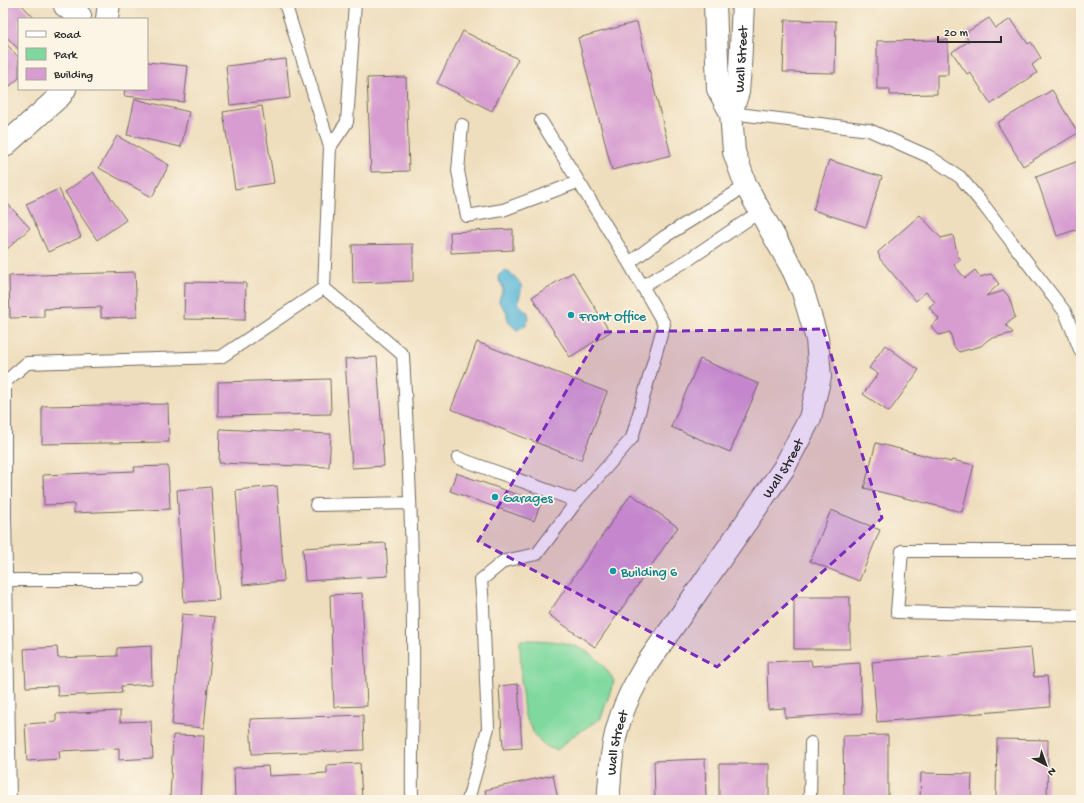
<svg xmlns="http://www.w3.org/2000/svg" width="1084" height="803" font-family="'Gochi Hand',sans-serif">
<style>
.green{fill:#7fd99f;stroke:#558265}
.water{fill:#5bb8d9;stroke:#437282}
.building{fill:#d79dd1}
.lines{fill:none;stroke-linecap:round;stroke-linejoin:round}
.service-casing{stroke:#706a5e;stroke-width:14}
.minor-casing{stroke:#706a5e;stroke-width:24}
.service{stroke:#fff;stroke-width:12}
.minor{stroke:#fff;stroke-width:22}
.marked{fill:#7b2cbf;fill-opacity:0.2;stroke:#7b2cbf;stroke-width:3;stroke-dasharray:8 5;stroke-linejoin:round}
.culture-dot{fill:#0f9aa8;stroke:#fcf5e5;stroke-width:1.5}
.labels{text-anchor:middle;stroke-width:3.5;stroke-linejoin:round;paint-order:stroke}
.street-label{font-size:14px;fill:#2b2b2b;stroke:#fcf5e5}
.culture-label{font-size:14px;fill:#0d838f;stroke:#fcf5e5;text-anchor:start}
</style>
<rect width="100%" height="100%" fill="#fcf5e5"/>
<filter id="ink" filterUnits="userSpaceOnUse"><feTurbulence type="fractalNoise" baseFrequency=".025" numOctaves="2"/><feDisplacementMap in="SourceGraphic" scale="8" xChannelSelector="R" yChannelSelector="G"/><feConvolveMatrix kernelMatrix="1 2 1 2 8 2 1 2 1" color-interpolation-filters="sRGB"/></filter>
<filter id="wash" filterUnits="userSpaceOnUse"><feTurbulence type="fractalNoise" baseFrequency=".012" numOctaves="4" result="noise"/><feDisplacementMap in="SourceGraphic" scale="16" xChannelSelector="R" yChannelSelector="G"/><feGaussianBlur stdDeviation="0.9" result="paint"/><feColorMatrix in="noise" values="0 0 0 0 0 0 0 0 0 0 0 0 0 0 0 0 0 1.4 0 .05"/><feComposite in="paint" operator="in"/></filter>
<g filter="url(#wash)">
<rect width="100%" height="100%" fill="#efdebd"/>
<path class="green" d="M520 640C563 640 591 642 614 681L601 718 573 736 557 750 547 747 536 737 524 714 521 681Z"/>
<path class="water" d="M504 270C513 274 518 279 522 287L518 303 528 313 529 319 525 326 517 330C511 326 506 320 507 312L499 302C499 297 502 293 503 289 503 284 498 282 498 276Z"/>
<g id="blocks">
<path class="building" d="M9 3H20L35 19H19V50L3 33V9Z
M989 18 996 28 1011 19 1028 44 1031 42 1041 58 1032 65 1037 73 991 104 970 72 967 74 952 52 969 41 964 34Z
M785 20 836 21 835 73 783 72Z
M637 22 671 155 612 170 578 38Z
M463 31 518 59 492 111 437 83Z
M3 40 19 58V78L3 92Z
M948 40V75H937V94L890 95V89H877V41Z
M286 59 290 98 230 105 226 66Z
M147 62 188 66 184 102 124 96 125 89H147Z
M406 77 409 171 371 172 367 78Z
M1052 90 1078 133 1023 166 997 123Z
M135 99 189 112 181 147 127 135Z
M262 106 274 183 235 189 223 112Z
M117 136 169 165 152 197 99 168Z
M829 160 882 177 866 227 813 210Z
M1081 160V228L1057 236 1036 177Z
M93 172 126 220 97 240 65 192Z
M59 189 81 237 48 252 26 204Z
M3 199 30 228 4 252 3 251Z
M920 215 941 238 953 235 958 257 961 259 954 265 965 278 975 270 980 277 991 274 999 284 986 296 1004 291 1009 297 1015 317 1006 325 1013 333 989 339 981 346 959 352 954 347 950 332 939 335 931 326 939 319 929 307 935 302 926 292 916 301 880 259 878 252Z
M513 229V250L451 253 450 232Z
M413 244V281L353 283 352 245Z
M135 272 137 317 101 318V307L44 309V317L10 318 9 276Z
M573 272 610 332 570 357 532 297Z
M185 282 246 283 245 320 184 319Z
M477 342 607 392 581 460 451 409Z
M885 345 919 370 889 412 863 394 878 374 869 368Z
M377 357 384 466 352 468 345 359Z
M700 359 759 384 730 452 671 427Z
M330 379 331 414 218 416V382Z
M168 404 169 442 42 444V406Z
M220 429 331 434 329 467 219 463Z
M876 443 951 462 952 460 974 465 962 512 864 488Z
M168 466 170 509 74 513V504L44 505 43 475 135 471 134 467Z
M456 473 541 503 534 521 450 491Z
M277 486 284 581 243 585 236 490Z
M211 487 219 600 184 602 177 490Z
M631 494 678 527 595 647 548 614Z
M831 510 880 530 859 581 810 561Z
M386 543 388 576 305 581 303 548Z
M362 593 367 706 334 707 330 595Z
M794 597H850V649H794Z
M182 614 215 617 204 728 172 725Z
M151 646 152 684 121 686 122 693 58 696 57 686 26 687 24 649 57 647 58 658 117 656V648Z
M1031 648 1034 677 1047 676 1050 707 877 722 872 662Z
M811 660 812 666 860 663 862 713 785 718V708L768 709 767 662Z
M518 684 522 748 503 749 499 686Z
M120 711V722L151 721 153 758 119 760V748L59 751 60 759 27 761 25 724 56 722V714Z
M363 715 364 750 252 754 250 719Z
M173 735 204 736 201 800H170Z
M888 735V800H844L843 736Z
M997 739 1048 740 1047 800H996Z
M705 759 706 800H655L654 761Z
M360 763 362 800H235L234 768 268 766 269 776 327 773V765Z
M719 764H769V800H719Z
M921 773 972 774 971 800H920Z
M553 775 558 800H487L485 790Z"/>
</g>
</g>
<g filter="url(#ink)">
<use href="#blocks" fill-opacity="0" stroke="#706a5e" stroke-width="1"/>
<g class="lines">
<defs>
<path id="service" d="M285 3 330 147 324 288
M731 113 869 130 930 157 960 177 985 207 1065 312 1081 352
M462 125 458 171 467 216 503 210 578 182
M330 147 347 122 355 3
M629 263 664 237 746 186
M642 286 688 260 759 212
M324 288 403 355C408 448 413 542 413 636 414 691 411 745 412 800
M458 458 577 501
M316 505 410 503
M1081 551H902L897 612 1081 616
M6 580H138
M10 800 5 516V382L27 363 221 357 324 288
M468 800 488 728 483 606 481 580 504 561 537 554 577 501 632 438 664 324 629 263 541 121
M810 800 811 743"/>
<g id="minor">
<path d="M65 3V6L80 16"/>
<path d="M107 19 109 3"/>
<path id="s1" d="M731 113 738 92 740 68 743 3"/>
<path d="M3 147 61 95 65 89"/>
<path id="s2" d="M609 800C608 792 610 783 610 775 613 731 623 703 646 665L784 468 810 418 820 377 817 339 803 292 793 270 746 186 734 152 731 113 718 89 715 3"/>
</g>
</defs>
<use href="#service" class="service-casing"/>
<use href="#minor" class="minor-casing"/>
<use href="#service" class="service"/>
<use href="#minor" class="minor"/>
</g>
</g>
<path class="marked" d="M823 329 882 518 717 667 478 541 601 332Z"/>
<g class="culture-dot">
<circle cx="571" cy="315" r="4"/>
<circle cx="495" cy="497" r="4"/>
<circle cx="613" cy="571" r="4"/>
</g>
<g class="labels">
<g class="street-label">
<text dy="5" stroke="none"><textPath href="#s1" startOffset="55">Wall Street</textPath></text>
<text dy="5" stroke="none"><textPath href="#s2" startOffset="382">Wall Street</textPath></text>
<text dy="5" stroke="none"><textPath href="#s2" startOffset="58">Wall Street</textPath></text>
</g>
<g class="culture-label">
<text x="579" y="320">Front Office</text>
<text x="503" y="502">Garages</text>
<text x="621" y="576">Building 6</text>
</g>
</g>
<rect width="1084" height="803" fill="none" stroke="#fcf5e5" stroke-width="16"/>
<rect x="18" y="18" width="130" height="72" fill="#fcf5e5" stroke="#a8a49b"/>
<rect x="26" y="31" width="20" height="6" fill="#ffffff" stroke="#a8a49b"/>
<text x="54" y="38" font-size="12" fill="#2b2b2b">Road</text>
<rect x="26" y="48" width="20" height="12" fill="#7fd99f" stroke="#a8a49b"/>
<text x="54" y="58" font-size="12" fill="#2b2b2b">Park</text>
<rect x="26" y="68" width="20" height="12" fill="#d79dd1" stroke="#a8a49b"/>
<text x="54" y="78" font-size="12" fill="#2b2b2b">Building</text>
<g transform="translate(1046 765) rotate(139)" stroke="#fcf5e5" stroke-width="3" paint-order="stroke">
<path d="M0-3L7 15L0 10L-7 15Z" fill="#2b2b2b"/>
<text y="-6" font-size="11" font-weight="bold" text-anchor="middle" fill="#2b2b2b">N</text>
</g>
<path d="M938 36v6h63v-6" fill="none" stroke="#2b2b2b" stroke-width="2"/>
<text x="944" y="36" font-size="12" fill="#2b2b2b" stroke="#fcf5e5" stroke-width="3" paint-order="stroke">20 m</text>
</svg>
